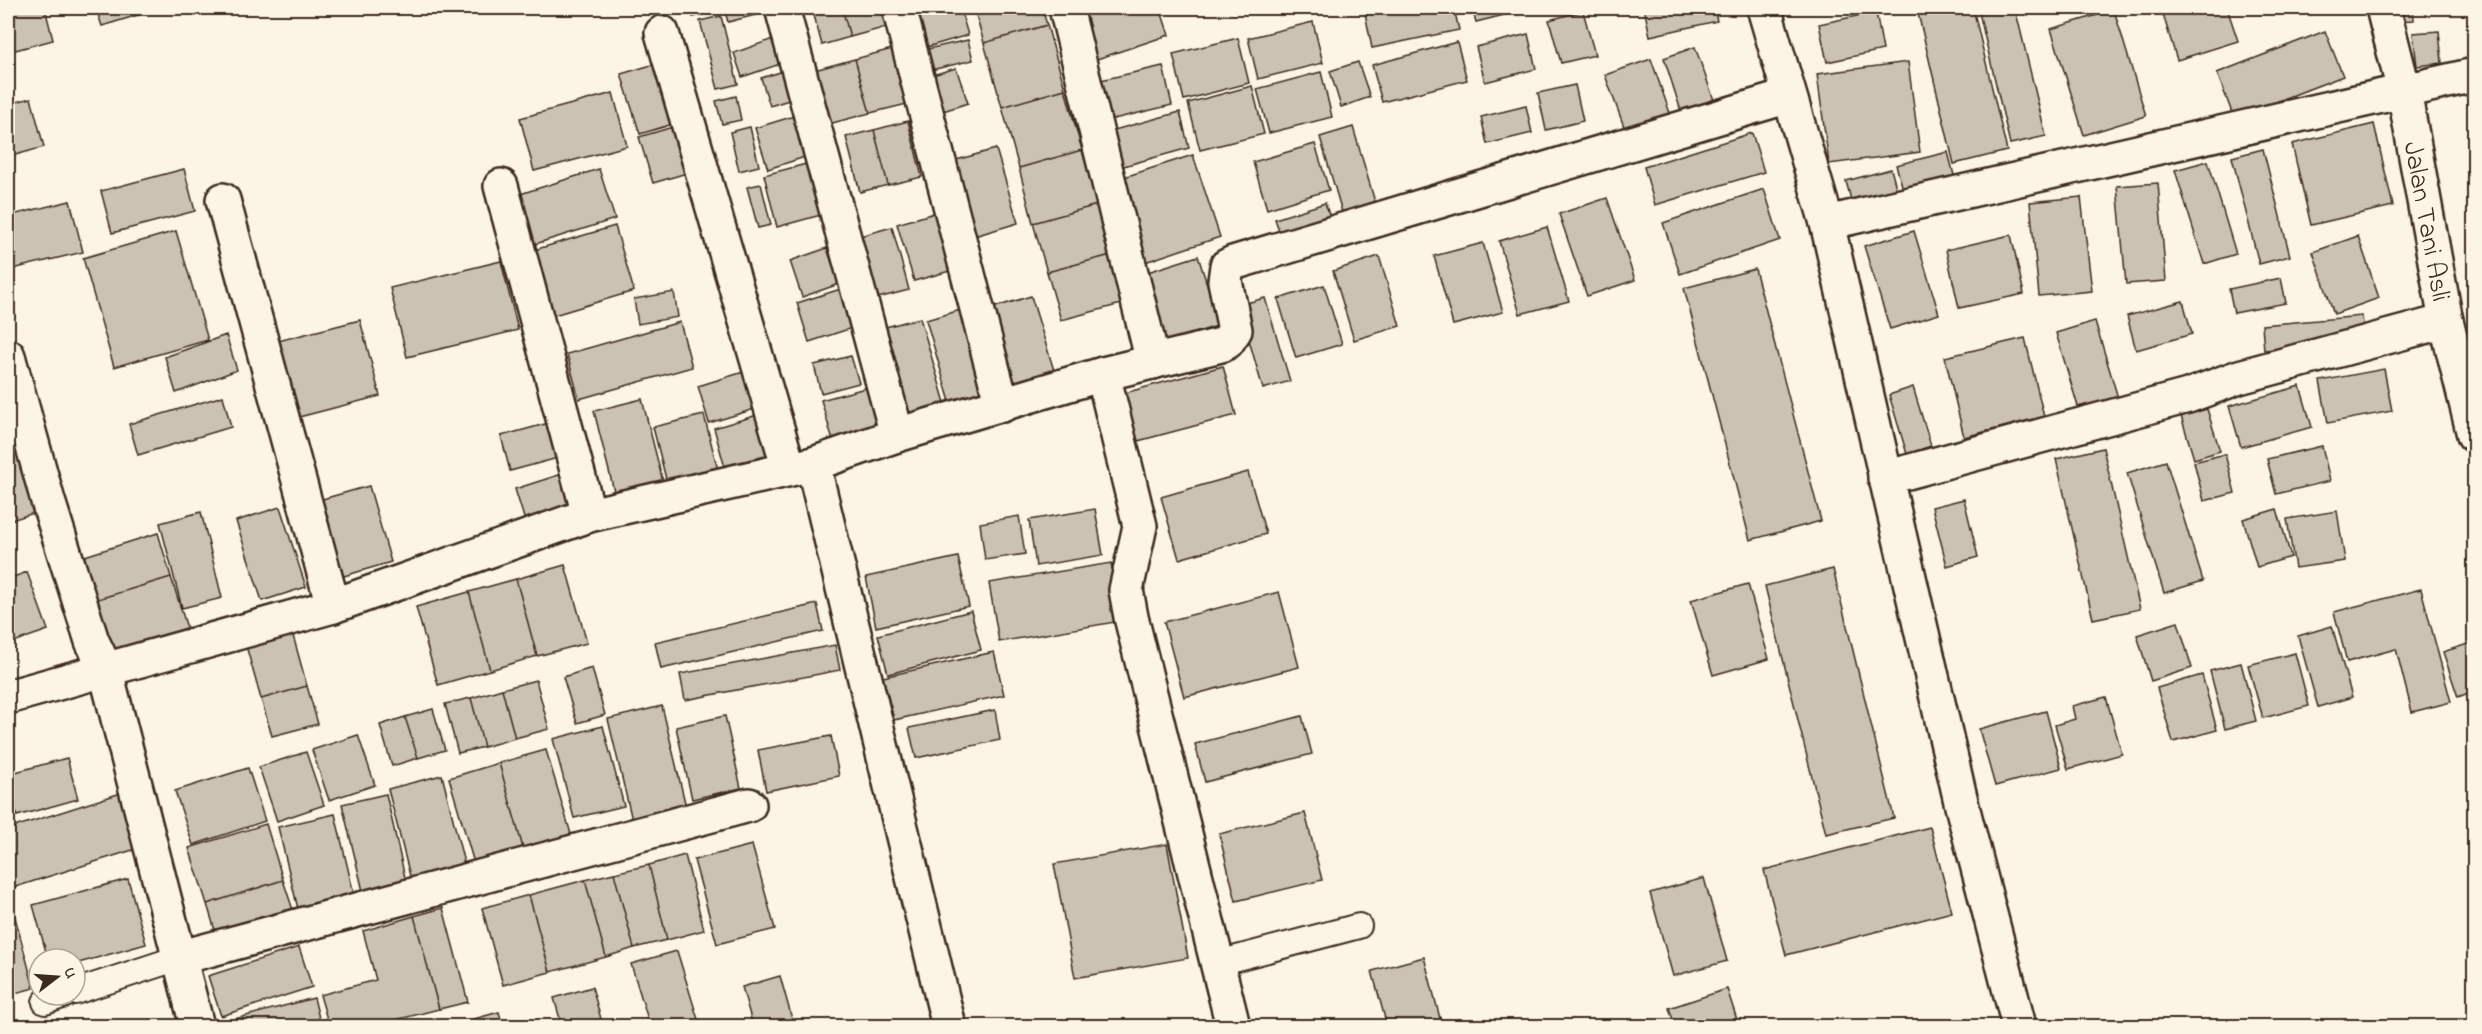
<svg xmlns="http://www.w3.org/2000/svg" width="2482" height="1034" font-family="'Indie Flower',sans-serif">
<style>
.building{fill:#ccc2b3;stroke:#3b2a1e;stroke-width:1.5}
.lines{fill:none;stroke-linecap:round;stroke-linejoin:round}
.lane-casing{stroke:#3b2a1e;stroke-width:28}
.street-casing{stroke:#3b2a1e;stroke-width:38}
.lane{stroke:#fcf5e5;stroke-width:24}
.street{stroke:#fcf5e5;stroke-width:33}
.labels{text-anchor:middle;stroke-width:5;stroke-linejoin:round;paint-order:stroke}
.street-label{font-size:27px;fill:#3b2a1e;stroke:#fcf5e5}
</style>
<rect width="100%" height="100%" fill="#fcf5e5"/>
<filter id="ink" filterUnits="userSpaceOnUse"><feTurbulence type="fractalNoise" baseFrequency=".0167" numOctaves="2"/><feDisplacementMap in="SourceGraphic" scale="12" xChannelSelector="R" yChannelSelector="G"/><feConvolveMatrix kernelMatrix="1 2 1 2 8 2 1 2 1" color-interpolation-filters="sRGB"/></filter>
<g filter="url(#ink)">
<path class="building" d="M8 8H45L53 40 8 52Z
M96 8H161L102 26Z
M691 8H720L721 10 693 17Z
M724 8H774L775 10 728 22Z
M812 8H842L850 37 822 45Z
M842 8H890L894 25 850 37Z
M908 8H960L968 35 920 49Z
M974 8H1042L1047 25 984 43Z
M1076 8H1160L1169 35 1091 61Z
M1364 8H1454L1459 30 1372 48Z
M1472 8H1532L1476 22Z
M1644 8H1714L1717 21 1650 36Z
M1923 8H1973L2007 151 1954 164 1917 9Z
M1978 8H2015L2046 136 2010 144Z
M2161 8H2227L2238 41 2177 60Z
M2394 8H2413L2414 20 2396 21Z
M2114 10 2146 116 2084 135 2051 29Z
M1583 11 1595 55 1561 63 1549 20Z
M1876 12 1883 50 1827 62 1819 24Z
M721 16 738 84 718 89 700 21Z
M1313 22 1323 63 1258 79 1248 38Z
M1047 25 1065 89 1002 107 984 43Z
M2325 31 2343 76 2234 118 2217 73Z
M2439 31 2442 63 2417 66 2413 33Z
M1528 34 1536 69 1485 82 1476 47Z
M784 35 792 60 742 77 734 53Z
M1238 38 1249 83 1184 100 1173 54Z
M968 40 973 60 927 71 923 50Z
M1457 42 1467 80 1382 102 1372 65Z
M1695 47 1714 100 1681 111 1664 58Z
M892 49 907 104 870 113 855 59Z
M855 59 870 113 821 126 807 72Z
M1651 59 1671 116 1626 132 1605 75Z
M665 61 683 121 640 134 621 74Z
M1358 62 1370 97 1341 107 1330 71Z
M1908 62 1920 152 1829 164 1817 74Z
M1163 66 1172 105 1101 122 1092 82Z
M956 68 968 103 937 113 926 77Z
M790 69 798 97 770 106 761 78Z
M1321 72 1332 117 1269 133 1257 89Z
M1575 85 1583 121 1546 130 1538 93Z
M1252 86 1264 134 1200 150 1188 103Z
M1065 89 1082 150 1019 168 1002 107Z
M613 93 627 146 534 171 520 118Z
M736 96 741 120 722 124 716 101Z
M31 98 44 147 8 157V104Z
M1526 106 1532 133 1487 144 1481 117Z
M1180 112 1189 148 1113 169 1103 133Z
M801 114 814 154 768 169 755 128Z
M908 121 922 177 888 185 874 130Z
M683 124 697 170 653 183 639 137Z
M2374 124 2393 206 2311 225 2292 144Z
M750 127 759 166 739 171 730 132Z
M1353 127 1375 202 1342 212 1320 137Z
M874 130 888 185 860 192 846 137Z
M1752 133 1764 172 1655 205 1644 167Z
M1315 144 1329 190 1267 209 1253 162Z
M996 149 1018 223 971 237 949 162Z
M2263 149 2290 256 2259 264 2232 157Z
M1082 150 1097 205 1033 223 1019 168Z
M1948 152 1956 183 1905 196 1896 165Z
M1193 155 1220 237 1142 263 1115 180Z
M2208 161 2236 254 2204 264 2175 170Z
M814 162 828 213 777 227 764 175Z
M184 169 195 211 112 233 101 191Z
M599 169 615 219 532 245 517 195Z
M1891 169 1899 199 1854 211 1846 181Z
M2158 183 2166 281 2126 284 2117 186Z
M761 184 771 225 758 228 747 187Z
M1764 189 1780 240 1680 274 1663 223Z
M2081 197 2092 291 2039 296 2030 202Z
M1607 198 1635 280 1587 296 1559 214Z
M70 201 83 252 8 270V216Z
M1325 203 1331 220 1281 236 1275 219Z
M1097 205 1111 255 1047 272 1033 223Z
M941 211 957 269 914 281 897 224Z
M615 226 634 291 554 315 534 250Z
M892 227 909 290 870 300 853 238Z
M1547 227 1569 301 1520 314 1499 241Z
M176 231 208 340 114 367 83 258Z
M1914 231 1939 314 1890 329 1864 246Z
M2011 235 2024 294 1959 308 1946 250Z
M2358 236 2379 298 2334 314 2313 252Z
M1483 243 1503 312 1453 325 1434 256Z
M827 248 839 284 802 297 790 261Z
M1111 255 1125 303 1061 320 1047 272Z
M1198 256 1220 325 1157 345 1135 276Z
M1379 256 1400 326 1354 340 1333 271Z
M501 261 518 330 407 357 390 288Z
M1755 269 1821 521 1750 540 1684 288Z
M2281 278 2286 303 2234 313 2229 289Z
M1324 285 1342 344 1296 358 1278 299Z
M847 287 858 326 809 342 797 303Z
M674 292 678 317 638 324 634 299Z
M1031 296 1056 377 1008 391 983 311Z
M1265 298 1290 381 1263 389 1239 305Z
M2183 301 2192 334 2136 350 2127 316Z
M971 307 997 399 953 412 926 320Z
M2362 316 2365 341 2264 350 2262 325Z
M920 318 948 413 901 425 874 330Z
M360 320 380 396 299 417 278 341Z
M2095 321 2118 398 2079 410 2056 333Z
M680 322 692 367 579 399 567 354Z
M226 335 237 370 176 393 165 357Z
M2025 338 2044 417 1964 437 1945 357Z
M851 356 859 383 821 393 814 365Z
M1223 366 1236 415 1134 442 1121 394Z
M2384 369 2392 411 2328 423 2320 381Z
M747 371 758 408 709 423 698 386Z
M873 386 885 430 834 444 821 400Z
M2300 386 2312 427 2241 447 2229 406Z
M1913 387 1931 446 1907 454 1889 395Z
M223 396 231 427 138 455 129 424Z
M642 399 663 482 615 495 594 411Z
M2207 409 2220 451 2194 459 2181 416Z
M761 414 775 461 727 475 714 428Z
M704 415 719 474 668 487 653 427Z
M549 423 558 458 510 471 501 436Z
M2322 446 2330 481 2276 494 2267 459Z
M2103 448 2140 609 2093 619 2056 459Z
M17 454 34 513 8 521V457Z
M2225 454 2235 493 2204 501 2194 462Z
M2166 461 2203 581 2164 593 2127 473Z
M1248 472 1266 534 1179 559 1161 497Z
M565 473 575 506 525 521 515 489Z
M369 486 391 562 334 579 312 502Z
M1964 499 1978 557 1947 566 1932 507Z
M280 507 306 587 262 601 236 521Z
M1095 509 1103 555 1036 566 1029 520Z
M2277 509 2291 557 2257 567 2243 519Z
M2337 511 2345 561 2295 568 2287 519Z
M201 512 222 598 182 608 160 523Z
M1019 516 1025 554 985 560 980 523Z
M158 533 171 577 85 603 72 560Z
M958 557 969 606 876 627 866 577Z
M1111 563 1121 621 999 642 989 583Z
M565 565 587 643 537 656 516 579Z
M1833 569 1894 818 1826 834 1765 586Z
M27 572 48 630 8 644V579Z
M171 577 187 628 102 654 85 603Z
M516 579 537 656 490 670 469 592Z
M1748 584 1769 659 1713 675 1691 600Z
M2421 589 2451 702 2412 712 2396 649 2347 662 2334 612Z
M469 592 490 670 438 685 416 607Z
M1279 592 1299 667 1184 697 1164 622Z
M817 604 823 631 661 669 655 642Z
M971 611 981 650 888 674 878 635Z
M289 621 307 686 261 699 243 635Z
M2178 622 2192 668 2151 681 2137 635Z
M2332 626 2352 697 2318 707 2298 636Z
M2474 642V691L2458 697 2443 652Z
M835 645 840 670 685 700 680 674Z
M994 652 1004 695 894 720 883 677Z
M2295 653 2309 706 2263 718 2248 665Z
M2241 663 2256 721 2225 729 2210 671Z
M592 668 605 715 577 723 563 677Z
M2202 675 2217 730 2173 742 2157 688Z
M536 680 549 729 515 738 502 689Z
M307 686 318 724 272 736 261 699Z
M502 689 515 738 484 747 471 698Z
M2106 697 2122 754 2068 769 2055 725 2075 719 2072 706Z
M471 698 484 747 458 753 445 704Z
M662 706 686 807 632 820 608 719Z
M433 709 445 750 418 758 405 717Z
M995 710 1000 740 916 758 909 728Z
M2046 711 2061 768 1995 786 1979 729Z
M725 716 741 788 692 799 676 727Z
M1302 716 1312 754 1205 782 1195 744Z
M405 717 418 758 392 766 380 725Z
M603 726 624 806 574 818 553 739Z
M358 735 375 785 329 800 312 750Z
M831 736 839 776 766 791 758 750Z
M546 750 571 834 523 848 499 763Z
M306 752 324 805 277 821 259 767Z
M67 758 78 799 17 816 8 774Z
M499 763 523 848 474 863 449 778Z
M248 768 265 821 193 845 175 791Z
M442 775 466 871 412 884 388 789Z
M121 793 139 848 12 888 8 873V829Z
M386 794 406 882 363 891 342 804Z
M1305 813 1322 880 1236 901 1219 834Z
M335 814 356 903 300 917 278 827Z
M266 824 283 880 207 904 189 848Z
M1930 827 1952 912 1786 955 1764 870Z
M1167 844 1188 958 1075 978 1054 864Z
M752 845 775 929 717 944 694 860Z
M685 855 704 930 667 940 649 865Z
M649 865 667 940 634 948 614 873Z
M614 873 634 948 606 957 585 880Z
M1704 878 1727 961 1673 976 1650 893Z
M128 879 146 944 75 964V959H48L33 905Z
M283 880 294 913 217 937 207 904Z
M585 880 606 957 550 972 529 895Z
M8 891 34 988 8 995Z
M529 895 550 972 503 985 482 908Z
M443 908 468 1002 439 1009 414 916Z
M414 916 439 1009 372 1026H329L320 995 376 980 363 931Z
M299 947 312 987 221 1016 208 976Z
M677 951 700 1026H650L631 964Z
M1424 957 1442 1026H1387L1372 971Z
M780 976 794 1026H753L742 987Z
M592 987 603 1026H562L554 998Z
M1727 989 1739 1026H1675L1669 1008Z
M314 998 321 1026H224L223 1022Z
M499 1012 503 1026H449Z"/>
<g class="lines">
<defs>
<path id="lane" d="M1218 963 1359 926
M75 992 178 958
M45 1002 65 995"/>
<g id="street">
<path d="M782 8 897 435"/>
<path d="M899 8 1002 405"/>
<path d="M1066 8 1153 362"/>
<path d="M1764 8 1827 223 2474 75"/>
<path id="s1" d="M2383 8 2404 91 2446 321 2474 435"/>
<path d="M662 33 789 469"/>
<path d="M501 186 589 515"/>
<path d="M223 200 333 606"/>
<path d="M1827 223 1962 806 2019 1026"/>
<path d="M8 356 48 501 92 641 105 668 197 1026"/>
<path d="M1103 374 1140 526 1126 590 1131 617 1233 1026"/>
<path d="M813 464 949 1026"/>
<path d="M1885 478 2188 396 2239 377 2446 321"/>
<path d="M8 697 333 606 589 515 813 464 897 435 1103 374 1221 345 1227 342 1235 330 1225 281 1227 266 1233 263 1789 96"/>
<path d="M178 958 749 805"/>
</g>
</defs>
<use href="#lane" class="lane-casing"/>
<use href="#street" class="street-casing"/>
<use href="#lane" class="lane"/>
<use href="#street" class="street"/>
</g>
</g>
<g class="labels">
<g class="street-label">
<text dy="9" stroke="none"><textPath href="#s1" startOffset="218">Jalan Tani Asli</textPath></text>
</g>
</g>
<rect width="2482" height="1034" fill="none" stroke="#fcf5e5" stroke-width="30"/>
<rect x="15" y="15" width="2452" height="1004" fill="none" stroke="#3b2a1e" stroke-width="2" filter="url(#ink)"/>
<g transform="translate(57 977) rotate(73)"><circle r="28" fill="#fcf5e5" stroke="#afa495" stroke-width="1.5"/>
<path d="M0-4.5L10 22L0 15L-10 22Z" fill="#3b2a1e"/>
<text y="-9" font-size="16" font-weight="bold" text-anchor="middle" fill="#3b2a1e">U</text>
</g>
</svg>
